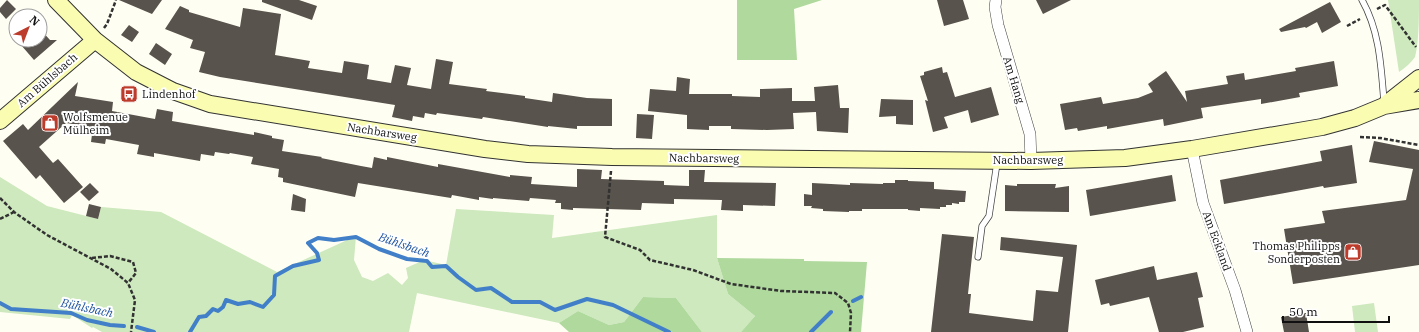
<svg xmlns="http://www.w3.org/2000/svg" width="1419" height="332" font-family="'IBM Plex Serif',serif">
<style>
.green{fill:#cde9bd}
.forest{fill:#afd99d}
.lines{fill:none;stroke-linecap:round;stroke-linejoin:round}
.stream{stroke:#427fc9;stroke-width:4}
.building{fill:#58534c}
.lane-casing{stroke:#434343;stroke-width:7}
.street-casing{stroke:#434343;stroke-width:12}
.secondary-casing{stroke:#323232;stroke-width:18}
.path{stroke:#323232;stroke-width:2.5;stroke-dasharray:4 2;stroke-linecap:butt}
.lane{stroke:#fff;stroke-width:5.5}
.street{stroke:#fff;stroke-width:11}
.secondary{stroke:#f9fcb1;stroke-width:16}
.labels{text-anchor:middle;stroke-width:4;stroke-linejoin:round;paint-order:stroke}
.street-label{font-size:11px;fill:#101010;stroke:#fff}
.poi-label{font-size:11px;fill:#101010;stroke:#fff;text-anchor:start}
.water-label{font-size:12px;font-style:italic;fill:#1c519f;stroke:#fff}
</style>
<rect width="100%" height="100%" fill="#fffef3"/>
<path class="green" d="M1388 0H1419C1419 16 1419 43 1415 57 1411 63 1405 68 1399 72Z
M0 177 47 206 98 219 101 207 161 212 277 272 356 236 354 260 362 277 373 281 388 273 402 285 408 278 406 268 424 260 446 265 456 209 554 215 552 238 717 215V258L728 294 755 316 741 332H702L676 298 643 297 624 322 609 325 578 311 559 323 417 293 409 332H102L93 327 92 328 72 315 70 319 0 312Z
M1374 303 1378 332H1355L1352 306Z"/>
<path class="forest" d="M737 0H822L794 9 797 60H737Z
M717 258 804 259V261L867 262 861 332H741L755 316 728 294Z
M643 297 676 298 702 332H569L559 323 578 311 609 325 624 322Z"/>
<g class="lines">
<path class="stream" d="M853 301 861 297
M0 303 11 309 71 313 87 320 110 325 124 326
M137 327 154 332
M190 332 199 317 206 316 213 309 218 311 223 307 226 300 238 304 250 302 263 307 274 295 275 276 293 266 319 260 317 253 308 243 318 238 334 240 356 237 379 249 407 259 427 261 432 267 446 266 458 277 476 290 491 288 512 302H540L555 310 587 299 613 305 669 332
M811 332 831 312"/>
</g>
<path class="building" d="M7 0 16 9 6 19 0 12V8Z
M119 0H162L152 14Z
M262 0H299L317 6 312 20 262 2Z
M937 0H963L969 19 944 26Z
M1036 0H1071L1043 14Z
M1330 2 1341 22 1322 33 1317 22 1306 28 1305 27 1281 32 1279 29Z
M180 6 189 10V12L240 27 243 8 281 14 275 55 310 61 308 68 342 73 344 61 369 65 367 79 391 83 395 65 411 68 407 85 431 89 436 59 453 62 449 84 487 89 486 91 525 96V98L552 102 553 93 587 98 612 99V126H577V129L548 126V127L483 117 482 119 437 113 436 115 425 113 424 118 413 116 412 121 392 117 395 105 220 77 199 72 205 52 190 48 193 40 165 29Z
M129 25 139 32 132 42 121 35Z
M40 29 50 40H57L34 60 21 45 27 40H40Z
M156 43 172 54 165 65 149 54Z
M1334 61 1338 86 1299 93 1300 97 1261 104V99L1201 108 1203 118 1164 126 1163 119 1107 129V126L1078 131 1077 128 1065 130 1060 104 1101 97 1103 104 1138 98 1153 92 1148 84 1166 71 1187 102 1185 91 1228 84 1226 76 1244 73 1245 80 1296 71 1295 68Z
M942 67 943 73 947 72 955 97 991 87 999 115 971 123 968 110 944 117 948 128 933 132 925 100 928 101 920 76 924 75V72Z
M677 77 690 79 689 94H732V96L760 97V89L792 88V101H815L814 87 838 85 840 108H849L848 133 817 131 816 112 793 113 794 129 767 130 731 129V126H709V130L687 129V115L648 111 650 89 676 91Z
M78 82 75 96 113 102 112 111 155 119 157 109 173 112 172 121 254 135V132L272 136V138L284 140 282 151 322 157 321 158 361 166 372 168 374 157 387 160V157L438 167V164L510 177V175L532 177 531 184 577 187V169L602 170 601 179 664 181V185L689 186V170H705L704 182 776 183 775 206 743 205V211L721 210 722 200 674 199V204L642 203 641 210 573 208V210L561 209V203H555L556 200 530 198 529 201 493 198V199L479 197V200L452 195 451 198 358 183 355 197 283 182V178L278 177 279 169 251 164 253 157 230 153 229 154 215 152 214 156 201 154 200 161 154 153V157L137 154 139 145 106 139 105 144 91 142 93 127 66 123 39 147 53 163 58 159 83 187 64 203 40 175 36 179 3 141 23 124 28 130Z
M881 99 913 100V125L896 124V116L879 117Z
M637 114 654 115 652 139 636 138Z
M1374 141 1419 150V265L1293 284 1284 229 1325 223 1322 211 1406 200 1413 169 1369 162Z
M1352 145 1357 183 1324 188 1323 186 1224 204 1220 180 1322 161 1320 151Z
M1172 175 1176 201 1090 216 1086 190Z
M895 180H908V181L934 182V189L966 191 965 202H959V204L952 203V205H946V207H940V209L920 208V211L908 210V209H862V211H849V212L823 211V209L811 208 812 206H804V194L812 195V183L850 185V183L883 184V183H895Z
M90 183 99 192 89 201 80 192Z
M1017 184H1056L1055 188 1069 186V212L1005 211V185L1017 186Z
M293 194 306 199 305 212 291 210Z
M89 204 101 207 98 219 86 216Z
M942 234 974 237 968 294H971L969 313 1033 321 1036 290 1058 292 1063 257 1000 250 1001 237 1077 245 1068 332H931Z
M1154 266 1157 280 1197 272 1203 297 1198 298 1204 327 1183 332H1159L1149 297 1110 306 1109 303 1101 305 1095 280Z
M1306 313 1309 332H1284L1281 317Z"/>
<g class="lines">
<defs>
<path id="lane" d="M1362 0C1380 32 1381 67 1384 102
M978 257 982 226 989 216 997 163"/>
<path id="street" d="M996 0 995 7 998 25 1030 134 1031 161
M1192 149 1203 203 1235 290 1247 332"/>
<path id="secondary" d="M56 0 95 40 136 72 173 91 210 104 485 149 528 154 612 157 1031 161 1125 158 1192 149 1322 127 1355 118 1384 106 1419 100
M1386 104 1419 78
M0 121 95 40"/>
</defs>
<use href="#lane" class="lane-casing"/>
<use href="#street" class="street-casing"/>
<use href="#secondary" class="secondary-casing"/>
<path class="path" d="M1377 9 1385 5 1416 47
M1347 26 1360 19
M104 28 107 24 116 0
M1360 137 1380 138 1419 145
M611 171 605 237 640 250 650 260 693 270 731 284 781 291 835 293 848 303 851 313 850 332
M0 198 14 212 47 235 111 269 128 283 135 300 131 332
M0 219 14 212
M92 258 110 256 133 262 136 273 128 283"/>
<use href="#lane" class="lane"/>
<use href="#street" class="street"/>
<use href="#secondary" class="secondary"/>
</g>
<defs>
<symbol id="bus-square" viewBox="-11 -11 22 22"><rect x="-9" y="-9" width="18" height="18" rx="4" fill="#bc3b2b" stroke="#fff"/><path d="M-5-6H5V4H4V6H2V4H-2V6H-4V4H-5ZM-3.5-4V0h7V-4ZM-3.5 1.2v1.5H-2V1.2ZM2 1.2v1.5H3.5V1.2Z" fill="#fff"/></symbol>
<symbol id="shop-square" viewBox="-11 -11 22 22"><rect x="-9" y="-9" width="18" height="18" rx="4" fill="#bc3b2b" stroke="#fff"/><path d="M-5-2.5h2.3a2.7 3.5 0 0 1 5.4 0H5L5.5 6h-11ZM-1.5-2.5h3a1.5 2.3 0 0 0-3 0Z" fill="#fff"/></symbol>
</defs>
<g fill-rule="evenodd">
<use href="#bus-square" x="119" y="84" width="20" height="20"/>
<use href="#shop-square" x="40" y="113" width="20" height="20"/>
<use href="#shop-square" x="1343" y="242" width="20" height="20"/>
</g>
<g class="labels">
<g class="street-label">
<text transform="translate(47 80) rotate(-41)" y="4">Am Bühlsbach</text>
<text transform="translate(1014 80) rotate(73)" y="4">Am Hang</text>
<text transform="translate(382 132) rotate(9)" y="4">Nachbarsweg</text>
<text transform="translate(704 158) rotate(1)" y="4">Nachbarsweg</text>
<text x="1028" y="164">Nachbarsweg</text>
<text transform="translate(1217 241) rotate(70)" y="4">Am Eckland</text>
</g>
<g class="poi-label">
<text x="142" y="98">Lindenhof</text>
<text x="63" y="121">Wolfsmenue<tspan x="63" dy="13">Mülheim</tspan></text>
<text x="1340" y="250" text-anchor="end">Thomas Philipps<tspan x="1340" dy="13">Sonderposten</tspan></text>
</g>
<g class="water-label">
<text transform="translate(404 245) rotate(19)" y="4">Bühlsbach</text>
<text transform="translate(87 308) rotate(12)" y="4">Bühlsbach</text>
</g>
</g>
<g transform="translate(28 28) rotate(42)"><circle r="19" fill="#ffffff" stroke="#9f9f9f"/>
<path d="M0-3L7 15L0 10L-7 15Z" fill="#bc3b2b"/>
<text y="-6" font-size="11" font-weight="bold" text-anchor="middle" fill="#101010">N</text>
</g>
<path d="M1283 316v6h106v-6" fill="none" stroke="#101010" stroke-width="2"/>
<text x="1289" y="316" font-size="12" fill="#101010" stroke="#ffffff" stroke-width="3" paint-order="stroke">50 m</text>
</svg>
